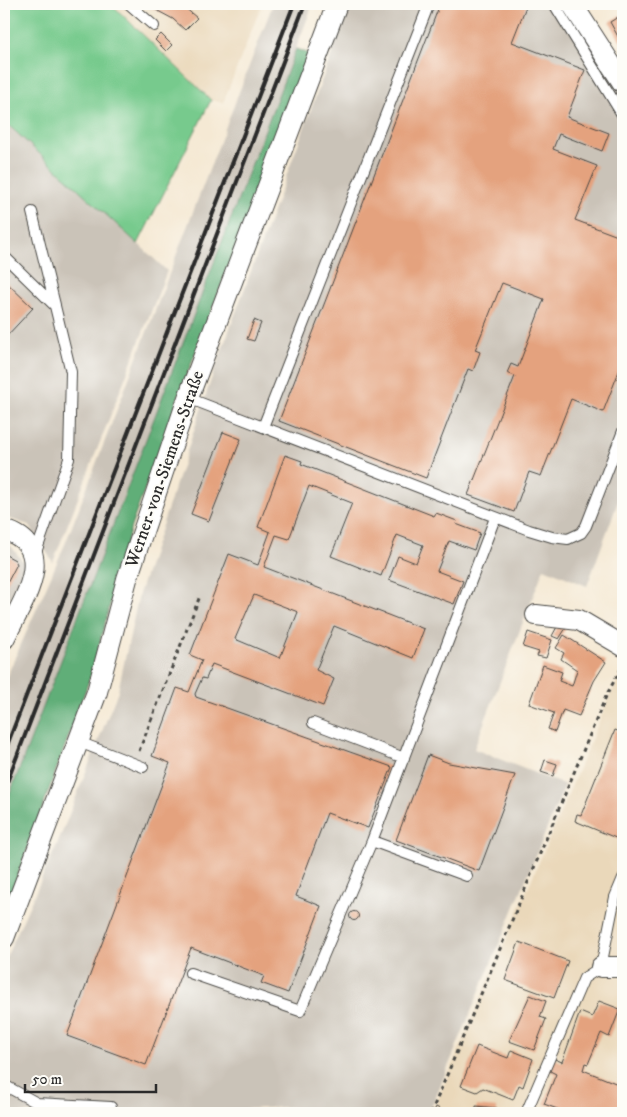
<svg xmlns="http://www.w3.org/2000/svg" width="627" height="1117" font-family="'IM FELL DW Pica',serif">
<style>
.built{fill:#ead8ba}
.industrial{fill:#cac3b8}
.green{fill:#77ca8d;stroke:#517a5c}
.forest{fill:#61ae78;stroke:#466c52}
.building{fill:#e4a27e;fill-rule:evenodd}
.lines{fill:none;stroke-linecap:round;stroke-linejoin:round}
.lane-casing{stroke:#494844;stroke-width:12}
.street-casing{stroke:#494844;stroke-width:22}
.path{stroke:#494844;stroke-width:3;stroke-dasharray:4 4;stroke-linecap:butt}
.lane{stroke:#fff;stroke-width:10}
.street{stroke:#fff;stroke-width:20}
.rail{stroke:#2b2b2b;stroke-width:4}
.labels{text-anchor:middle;stroke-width:4;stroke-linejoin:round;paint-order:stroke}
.street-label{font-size:18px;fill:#2b2b2b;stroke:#fdfcf7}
</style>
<rect width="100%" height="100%" fill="#fdfcf7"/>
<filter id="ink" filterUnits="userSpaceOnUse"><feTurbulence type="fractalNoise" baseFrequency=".02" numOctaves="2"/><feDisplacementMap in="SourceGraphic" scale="10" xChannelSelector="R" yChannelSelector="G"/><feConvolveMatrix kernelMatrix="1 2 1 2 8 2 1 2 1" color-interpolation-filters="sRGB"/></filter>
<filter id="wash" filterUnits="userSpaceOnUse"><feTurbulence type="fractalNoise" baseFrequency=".0096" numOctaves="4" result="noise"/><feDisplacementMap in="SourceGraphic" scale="20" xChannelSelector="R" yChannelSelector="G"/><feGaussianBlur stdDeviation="1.12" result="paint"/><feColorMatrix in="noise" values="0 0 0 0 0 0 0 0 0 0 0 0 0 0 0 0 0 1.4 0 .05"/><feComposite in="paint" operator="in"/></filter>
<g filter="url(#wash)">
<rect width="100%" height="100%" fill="#f5e9d4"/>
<path class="built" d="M109 4H262L223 103 211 100Z
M623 672V1113H432L612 691Z"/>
<path class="industrial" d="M273 4H313L4 809V683L66 542Z
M350 4H569L623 94V488L587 586 544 568 474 749 565 785 429 1113H339L288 1107 155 1113H4V962L59 840 118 691 139 594 213 374Z
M4 117 167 271 53 562 29 525 4 517Z
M4 541H7L31 572 4 627Z"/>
<path class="green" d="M4 4H111L211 100 138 244 4 121Z"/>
<path class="forest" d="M296 49 310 54 177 401 131 527 91 675 4 913V809Z"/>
<g id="blocks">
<path class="building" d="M145 4H187L184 7 197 18 185 30 173 19Z
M440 4H527L512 42 585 70 567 117 609 133 602 151 559 134 553 149 597 166 575 220 623 238V361L603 412 571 399 541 476 529 472 514 512 468 495 515 376 507 373 511 364 518 367 544 299 502 283 475 350 480 352 473 371 468 369 426 478 279 421Z
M623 14V41L621 42 610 22Z
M161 34 172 45 166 51 155 40Z
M4 280 33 308 4 339Z
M254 320 261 323 254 341 247 339Z
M223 432 241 439 209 521 191 514Z
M285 455 302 461 301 464 434 516 436 513 457 521 456 524 480 533 474 550 449 541 437 571 463 581 454 604 389 580 398 556 416 563 423 545 397 535 381 576 331 556 352 503 309 486 289 539 276 535 264 567 424 629 413 658 334 626 316 670 334 679 323 706 212 664 206 679 202 678 195 694 196 697 392 767 368 828 327 813 296 896 321 906 288 993 261 983 264 976 191 948 146 1065 67 1036 170 763 152 756 177 688 189 692 202 660 190 655 229 554 258 565 270 532 258 527ZM254 595 298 612 280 658 235 639Z
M4 554 15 560 17 564 4 589Z
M558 625 566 628 559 639 552 636Z
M528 632 552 640 546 658 537 656 539 652 523 647Z
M564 635 606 662 594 681 579 716 563 710 555 732 548 729 554 713 529 704 543 665 562 672 559 681 572 686 577 670 561 659 564 653 556 648Z
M615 730 623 733V841L575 821 577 814 581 815Z
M428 755 449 763 515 775 479 871 396 840Z
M545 760 557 764 553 776 541 772Z
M349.5 916a4.5 4.5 0 1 1 9 0a4.5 4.5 0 1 1-9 0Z
M519 942 568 961 554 998 505 980Z
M530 995 546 1001 540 1017 546 1019 534 1050 509 1041Z
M599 1001 620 1009 609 1037 601 1033 588 1064 585 1063 583 1070 623 1086V1113H568L544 1104 556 1074 548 1070 552 1058 562 1062 580 1012 592 1017Z
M477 1046 508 1058 511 1050 533 1059 523 1087 519 1085 513 1100 483 1088 477 1092 461 1086Z
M476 1106 497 1108V1113H476Z
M436 1107 444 1111 443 1113H433Z"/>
</g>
</g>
<g filter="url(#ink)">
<use href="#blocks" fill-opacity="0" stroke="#494844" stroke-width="1"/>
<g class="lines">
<defs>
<path id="lane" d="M129 4 154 26
M554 4 623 116
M32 212 55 305
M4 256 55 306 71 372 69 459 35 555
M188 398 529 530 552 537 568 539 581 533 586 526 623 431
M263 427 429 4
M313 723 404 758
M79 742 143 767
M372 841 467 876
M190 973 300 1011 372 841 495 518
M4 1085 37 1103 111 1107
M526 1113 584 978 601 967 615 897 623 878"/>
<path id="street" d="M572 4 623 83
M4 530C62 547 20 606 4 639
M536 615 579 620 623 646
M4 938 97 692 127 579 188 398 337 4
M601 967H623"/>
</defs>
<use href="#lane" class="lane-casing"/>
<use href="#street" class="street-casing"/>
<path class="path" d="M139 751 200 596
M431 1113 607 694 623 665"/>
<use href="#lane" class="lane"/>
<use href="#street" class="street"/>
<path class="rail" d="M4 753 294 4
M4 790 305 4"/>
</g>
</g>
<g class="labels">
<g class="street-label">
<text transform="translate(164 469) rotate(-71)" y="6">Werner-von-Siemens-Straße</text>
</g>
</g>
<rect width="627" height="1117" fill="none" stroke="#fdfcf7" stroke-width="20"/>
<path d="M25 1084v8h131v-8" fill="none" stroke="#2b2b2b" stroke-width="2.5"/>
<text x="32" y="1084" font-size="15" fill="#2b2b2b" stroke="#fdfcf7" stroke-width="4" paint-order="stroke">50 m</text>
</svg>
